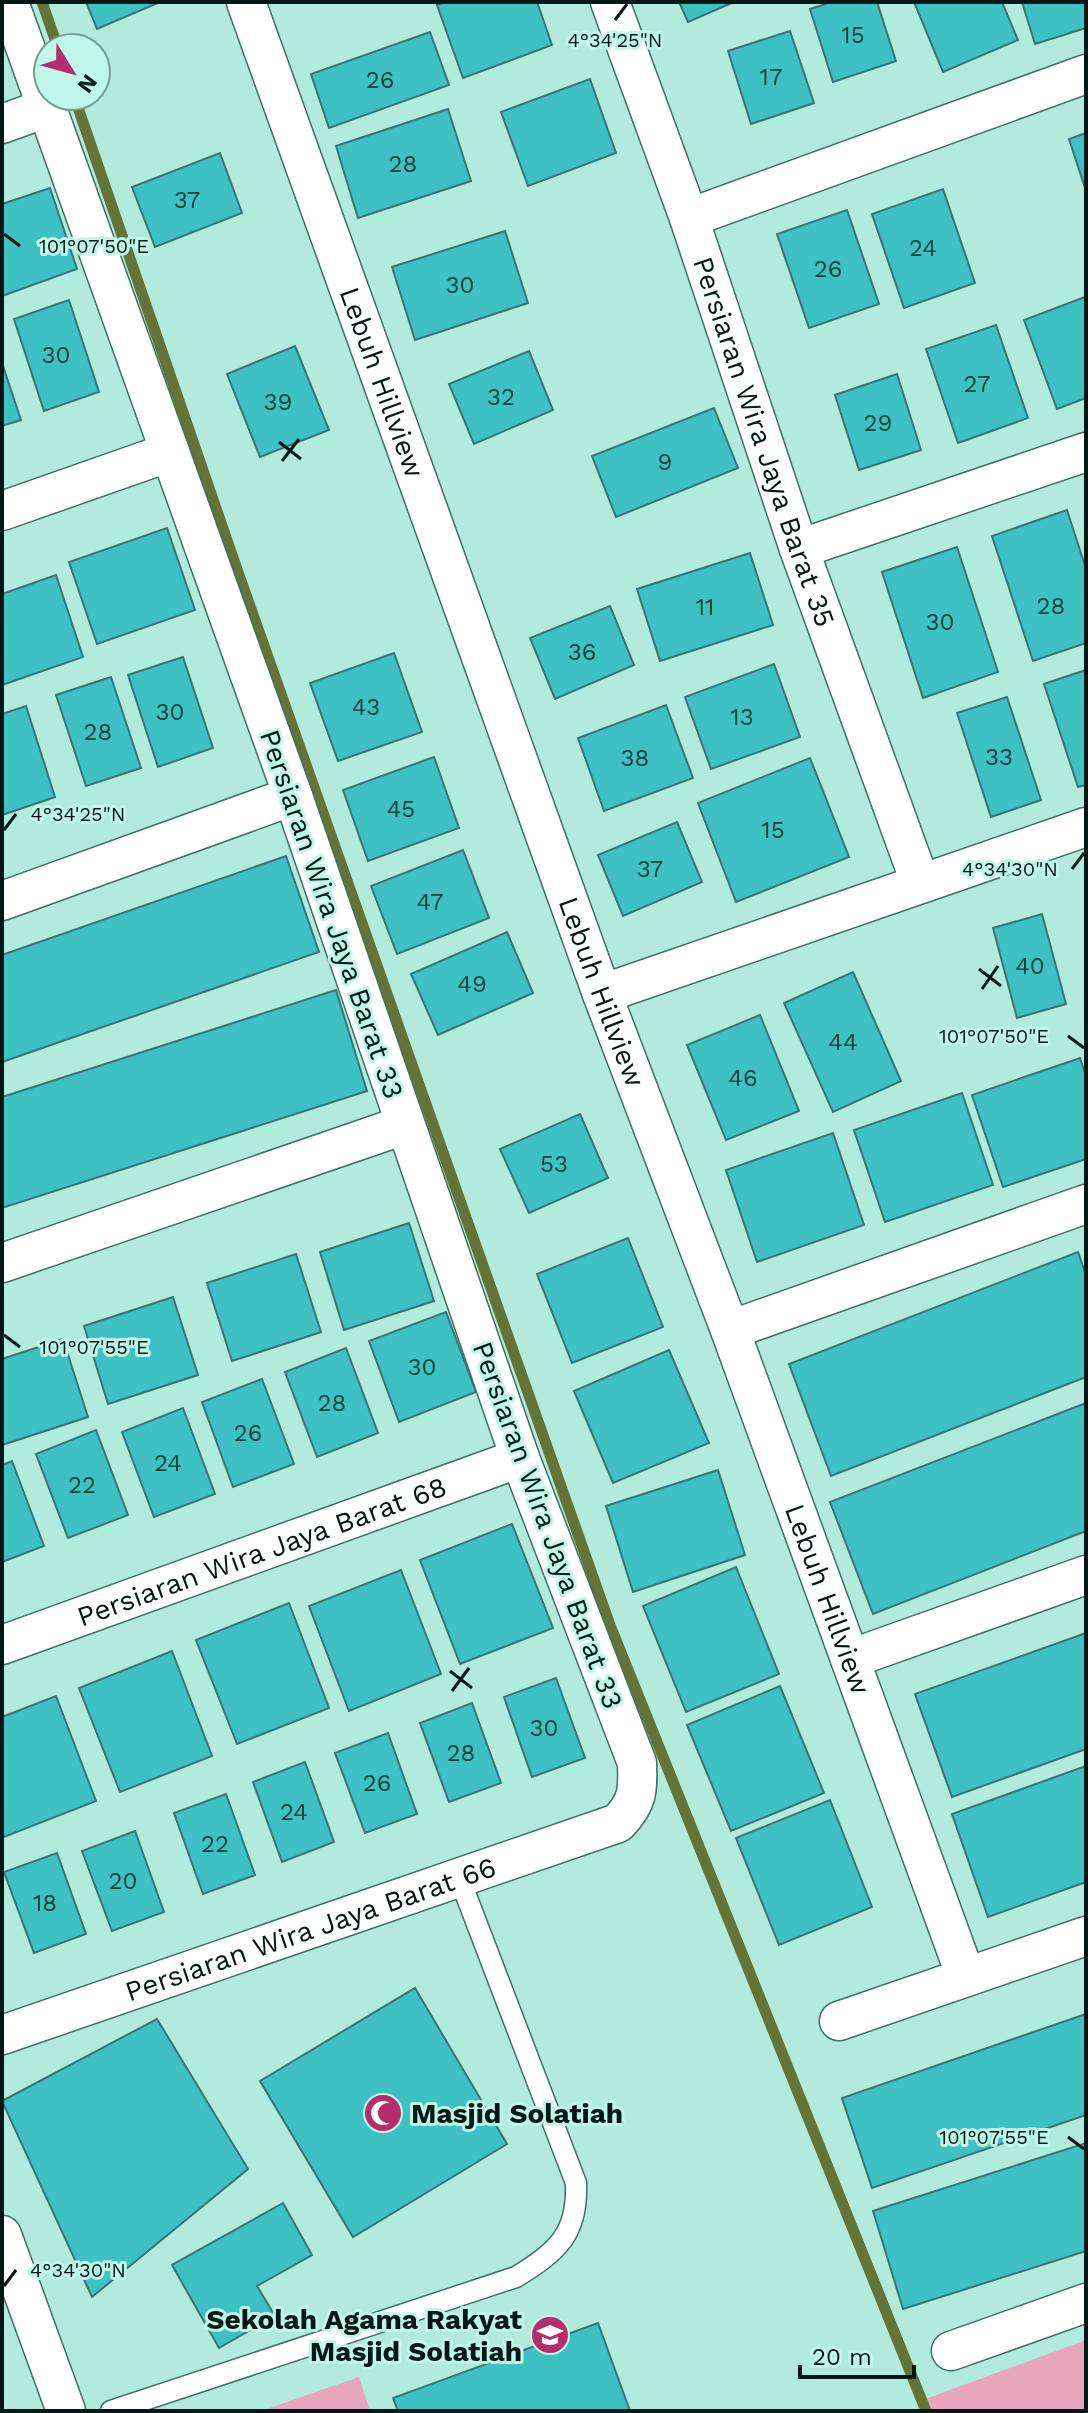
<svg xmlns="http://www.w3.org/2000/svg" width="1088" height="2413" font-family="'Work Sans',sans-serif">
<style>
.green{fill:#e7a6bc}
.lines{fill:none;stroke-linecap:round;stroke-linejoin:round}
.stream{stroke:#647336;stroke-width:11}
.building{fill:#3dc1c3;stroke:#3a7475;stroke-width:2}
.lane-casing{stroke:#3c7164;stroke-width:23}
.street-casing{stroke:#3c7164;stroke-width:41}
.lane{stroke:#fff;stroke-width:20}
.street{stroke:#fff;stroke-width:38}
.ticks{fill:none;stroke:#031814;stroke-width:3}
.labels{text-anchor:middle;stroke-width:6;stroke-linejoin:round;paint-order:stroke}
.number-label{font-size:24px;fill:#124240}
.street-label{font-size:28px;fill:#031814;stroke:#bff7e8}
.poi-label{font-size:28px;font-weight:bold;fill:#031814;stroke:#bff7e8;text-anchor:start}
.ticks-label{font-size:20px;text-anchor:middle;fill:#031814;stroke:#bff7e8;stroke-width:6;stroke-linejoin:round;paint-order:stroke}
</style>
<rect width="100%" height="100%" fill="#b2eadb"/>
<path class="green" d="M1086 2340V2411H924L920 2401Z
M359 2377 370 2411H261Z"/>
<g class="lines">
<path class="stream" d="M42 2 58 48
M74 96 239 575 610 1625 926 2411"/>
</g>
<path class="building" d="M86 2H160L97 29Z
M445 2H537L552 45 463 78 437 5Z
M679 2H734L688 22Z
M832 2H877L896 61 833 82 810 9Z
M914 2H1002L1018 40 943 72Z
M1022 2H1086V28L1035 44Z
M790 31 814 103 751 124 728 51Z
M430 32 449 85 329 128 311 74Z
M590 79 616 153 528 186 501 112Z
M448 109 471 181 358 218 336 146Z
M1086 133V191L1069 139Z
M220 153 242 213 155 247 132 187Z
M50 188 77 269 2 296V204Z
M943 189 975 283 904 308 872 214Z
M847 210 879 304 809 328 777 234Z
M505 231 528 303 415 340 392 267Z
M1085 297 1086 398 1057 409 1024 320Z
M69 300 99 392 44 411 14 319Z
M996 325 1028 418 958 443 926 349Z
M295 346 329 430 260 457 227 374Z
M529 351 553 410 474 444 449 384Z
M2 363 21 420 2 426Z
M897 374 921 450 859 470 835 395Z
M714 408 738 468 616 517 592 456Z
M1067 510 1086 569V643L1033 661 992 536Z
M167 528 195 610 97 644 69 562Z
M957 547 998 672 923 698 882 572Z
M750 553 773 625 660 661 637 589Z
M56 575 83 657 2 685V594Z
M610 606 634 665 555 699 530 638Z
M394 653 422 732 338 761 310 683Z
M183 657 213 748 158 767 128 675Z
M774 664 800 737 711 769 685 697Z
M1086 670V785L1078 787 1044 684Z
M111 677 141 768 86 786 56 695Z
M1007 697 1041 800 991 817 957 713Z
M666 705 693 778 604 811 578 738Z
M26 706 55 797 2 815V714Z
M434 757 459 828 368 861 343 790Z
M810 758 849 857 736 902 698 803Z
M677 822 702 882 623 916 598 855Z
M463 850 489 918 397 954 371 886Z
M286 856 319 952 2 1062V955Z
M1042 914 1066 1004 1017 1018 993 928Z
M507 932 533 993 438 1035 411 974Z
M853 972 901 1081 833 1112 784 1003Z
M336 990 367 1091 2 1208V1097Z
M760 1015 799 1111 726 1140 687 1045Z
M1080 1058 1086 1076V1159L1003 1187 972 1095Z
M962 1093 993 1185 885 1222 854 1130Z
M580 1114 608 1178 529 1213 500 1149Z
M833 1133 864 1225 757 1262 726 1170Z
M409 1223 434 1301 344 1330 320 1252Z
M628 1238 663 1327 572 1363 537 1274Z
M1078 1252 1086 1275V1377L831 1476 789 1364Z
M296 1254 321 1332 232 1361 207 1283Z
M173 1297 198 1375 108 1404 84 1326Z
M446 1312 476 1392 399 1422 369 1341Z
M63 1339 88 1417 2 1445V1359Z
M346 1348 378 1433 317 1457 285 1372Z
M669 1350 709 1443 613 1483 574 1391Z
M262 1379 294 1464 233 1487 202 1402Z
M1086 1403V1531L873 1614 830 1502Z
M183 1408 215 1494 154 1517 122 1432Z
M96 1430 128 1515 68 1538 36 1454Z
M12 1461 44 1546 2 1562V1465Z
M718 1470 745 1555 633 1592 606 1506Z
M512 1524 553 1628 460 1664 420 1560Z
M736 1567 779 1674 686 1712 643 1606Z
M401 1570 441 1674 349 1711 309 1606Z
M289 1603 329 1708 237 1744 196 1640Z
M1086 1633V1749L952 1797 915 1694Z
M172 1651 212 1756 120 1792 79 1688Z
M556 1678 585 1758 532 1777 504 1697Z
M780 1686 824 1793 731 1831 687 1725Z
M56 1696 96 1801 4 1837 2 1831V1717Z
M472 1703 501 1783 449 1802 420 1723Z
M388 1733 417 1814 365 1833 335 1753Z
M305 1762 334 1842 282 1862 253 1782Z
M1086 1766V1882L988 1917 952 1814Z
M226 1794 255 1875 203 1894 174 1813Z
M830 1800 872 1907 779 1945 736 1838Z
M135 1831 164 1912 112 1931 82 1851Z
M57 1853 86 1934 34 1953 4 1872Z
M415 1988 507 2144 353 2237 260 2081Z
M1086 2014V2115L872 2188 842 2098Z
M157 2019 248 2169 92 2297 2 2101Z
M1086 2143V2251L903 2309 873 2211Z
M283 2203 312 2255 257 2286 275 2316 219 2348 172 2265Z
M598 2323 630 2411H398L393 2398Z"/>
<g class="lines">
<defs>
<path id="lane" d="M111 2411 516 2277C558 2251 578 2234 576 2183L459 1877"/>
<g id="street">
<path id="s1" d="M246 2 602 994 730 1330 966 1977"/>
<path id="s2" d="M610 2 689 218 799 549 920 882"/>
<path d="M2 124 46 108"/>
<path d="M689 218 1086 74"/>
<path d="M2 511 170 452"/>
<path d="M799 549 1086 452"/>
<path d="M2 901 293 796"/>
<path d="M602 994 1086 827"/>
<path d="M2 1263 404 1125"/>
<path d="M730 1330 1086 1204"/>
<path id="s3" d="M2 1645 520 1458"/>
<path d="M850 1659 1086 1575"/>
<path d="M839 2021 1086 1936"/>
<path id="s4" d="M2 2035 618 1823C638 1802 638 1791 637 1763L520 1458 293 796 9 2"/>
<path d="M2 2235 66 2411"/>
<path d="M951 2351 1086 2303"/>
</g>
</defs>
<use href="#lane" class="lane-casing"/>
<use href="#street" class="street-casing"/>
<use href="#lane" class="lane"/>
<use href="#street" class="street"/>
</g>
<path class="ticks" d="M615 20 627 4M4 234 20 246M279 442 301 459M282 461 299 439M4 830 16 814M1072 869 1084 853M979 969 1001 986M982 989 998 966M1068 1036 1084 1048M4 1335 20 1347M450 1671 472 1688M452 1691 469 1668M1068 2137 1084 2149M4 2286 16 2270"/>
<defs>
<symbol id="mosque-disc" viewBox="-11 -11 22 22"><circle r="9.5" fill="#b52d6d" stroke="#bff7e8"/><path d="M3.5-4.9A6 6 0 1 0 3.5 4.9A5 5 0 1 1 3.5-4.9Z" fill="#fff"/></symbol>
<symbol id="school-disc" viewBox="-11 -11 22 22"><circle r="9.5" fill="#b52d6d" stroke="#bff7e8"/><path d="M0-5L7-2L0 1L-7-2ZM-4 1L0 2.5L4 1V4Q0 6-4 4Z" fill="#fff"/></symbol>
</defs>
<g fill-rule="evenodd">
<use href="#mosque-disc" x="361" y="2091" width="44" height="44"/>
<use href="#school-disc" x="528" y="2313" width="44" height="44"/>
</g>
<g class="labels">
<g class="number-label">
<text x="853" y="43">15</text>
<text x="771" y="85">17</text>
<text x="380" y="88">26</text>
<text x="403" y="172">28</text>
<text x="187" y="208">37</text>
<text x="923" y="256">24</text>
<text x="828" y="277">26</text>
<text x="460" y="293">30</text>
<text x="56" y="363">30</text>
<text x="977" y="392">27</text>
<text x="501" y="405">32</text>
<text x="278" y="410">39</text>
<text x="878" y="431">29</text>
<text x="665" y="470">9</text>
<text x="1051" y="614">28</text>
<text x="705" y="615">11</text>
<text x="940" y="630">30</text>
<text x="582" y="660">36</text>
<text x="366" y="715">43</text>
<text x="170" y="720">30</text>
<text x="742" y="725">13</text>
<text x="98" y="740">28</text>
<text x="999" y="765">33</text>
<text x="635" y="766">38</text>
<text x="401" y="817">45</text>
<text x="773" y="838">15</text>
<text x="650" y="877">37</text>
<text x="430" y="910">47</text>
<text x="1030" y="974">40</text>
<text x="472" y="992">49</text>
<text x="843" y="1050">44</text>
<text x="743" y="1086">46</text>
<text x="554" y="1172">53</text>
<text x="422" y="1375">30</text>
<text x="332" y="1411">28</text>
<text x="248" y="1441">26</text>
<text x="168" y="1471">24</text>
<text x="82" y="1493">22</text>
<text x="544" y="1736">30</text>
<text x="461" y="1761">28</text>
<text x="377" y="1791">26</text>
<text x="294" y="1820">24</text>
<text x="215" y="1852">22</text>
<text x="123" y="1889">20</text>
<text x="45" y="1911">18</text>
</g>
<g class="street-label">
<text dy="10" stroke="none"><textPath href="#s1" startOffset="404">Lebuh Hillview</textPath></text>
<text dy="10" stroke="none"><textPath href="#s2" startOffset="466">Persiaran Wira Jaya Barat 35</textPath></text>
<text transform="translate(332 914) rotate(71)" y="10">Persiaran Wira Jaya Barat 33</text>
<text dy="10" stroke="none"><textPath href="#s1" startOffset="1052">Lebuh Hillview</textPath></text>
<text transform="translate(548 1525) rotate(70)" y="10">Persiaran Wira Jaya Barat 33</text>
<text dy="10" stroke="none"><textPath href="#s3" startOffset="276">Persiaran Wira Jaya Barat 68</textPath></text>
<text dy="10" stroke="none"><textPath href="#s1" startOffset="1700">Lebuh Hillview</textPath></text>
<text dy="10" stroke="none"><textPath href="#s4" startOffset="326">Persiaran Wira Jaya Barat 66</textPath></text>
</g>
<g class="poi-label">
<text x="411" y="2123">Masjid Solatiah</text>
<text x="522" y="2329" text-anchor="end">Sekolah Agama Rakyat<tspan x="522" dy="32">Masjid Solatiah</tspan></text>
</g>
</g>
<g class="ticks-label">
<text x="615" y="47">4°34'25"N</text>
<text x="94" y="253">101°07'50"E</text>
<text x="78" y="821">4°34'25"N</text>
<text x="1010" y="876">4°34'30"N</text>
<text x="994" y="1043">101°07'50"E</text>
<text x="94" y="1354">101°07'55"E</text>
<text x="994" y="2144">101°07'55"E</text>
<text x="78" y="2277">4°34'30"N</text>
</g>
<rect width="1088" height="2413" fill="none" stroke="#031814" stroke-width="8"/>
<g transform="translate(72 72) rotate(127)"><circle r="38" fill="#bff7e8" stroke="#749e93" stroke-width="2"/>
<path d="M0-6L14 30L0 20L-14 30Z" fill="#b52d6d"/>
<text y="-12" font-size="22" font-weight="bold" text-anchor="middle" fill="#031814">N</text>
</g>
<path d="M800 2365v12h114v-12" fill="none" stroke="#031814" stroke-width="4"/>
<text x="812" y="2365" font-size="24" fill="#031814" stroke="#bff7e8" stroke-width="6" paint-order="stroke">20 m</text>
</svg>
